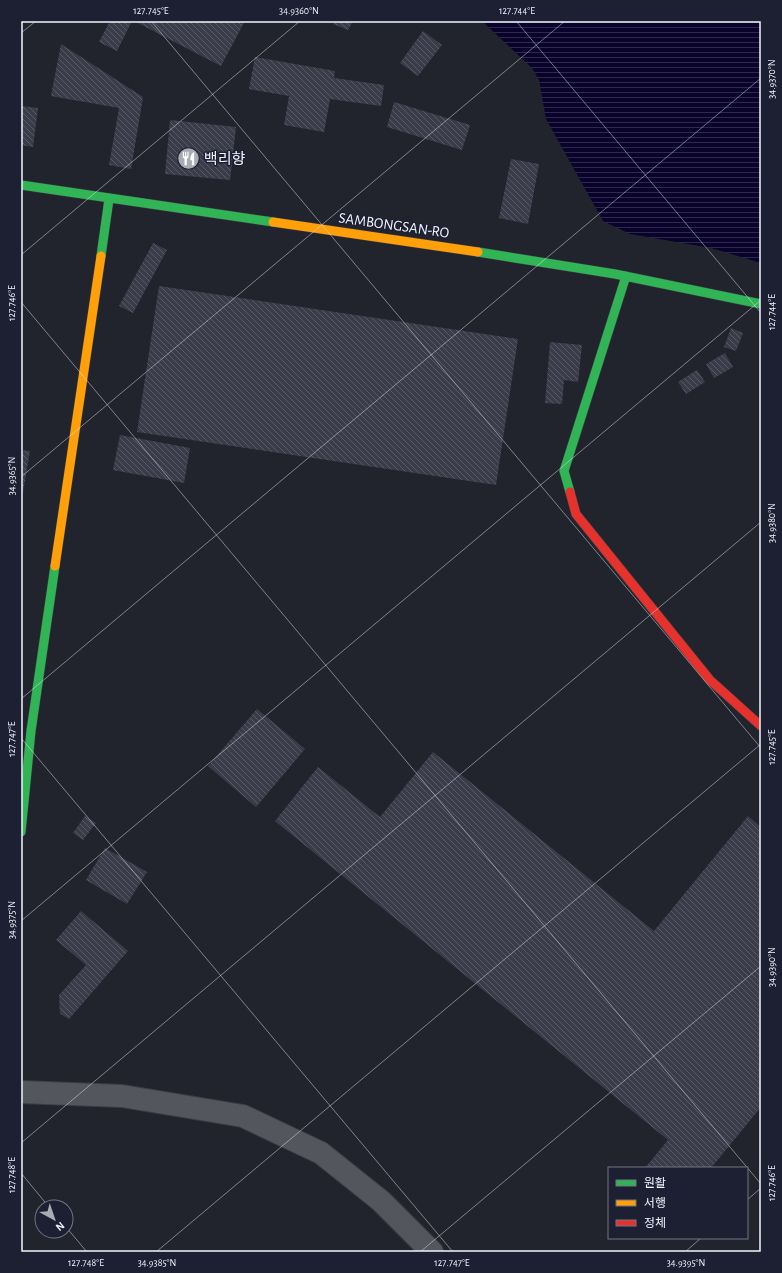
<svg xmlns="http://www.w3.org/2000/svg" width="782" height="1273" font-family="'Alegreya Sans','Noto Sans KR',sans-serif">
<style>
.water{fill:url(#water-rules)}
.building{fill:url(#building-back-hatch)}
.lines{fill:none;stroke-linecap:round;stroke-linejoin:round}
.street-casing{stroke:#3c3e45;stroke-width:24}
.fast-casing{stroke:#3c3e45;stroke-width:10}
.slow-casing{stroke:#3c3e45;stroke-width:10}
.jam-casing{stroke:#3c3e45;stroke-width:10}
.street{stroke:#54565e;stroke-width:22}
.fast{stroke:#30b455;stroke-width:9}
.slow{stroke:#ff9f0a;stroke-width:9}
.jam{stroke:#e5322d;stroke-width:9}
.ticks{fill:none;stroke:#f2f3fe;stroke-width:1;stroke-opacity:0.45}
.labels{text-anchor:middle;stroke-width:3;stroke-linejoin:round;paint-order:stroke}
.poi-label{font-size:15px;fill:#f2f3fe;stroke:#1d2032;text-anchor:start}
.street-label{font-size:15px;fill:#f2f3fe;stroke:#1d2032}
.neatline{fill:none;stroke:#f2f3fe;stroke-width:1.5}
.ticks-label{font-size:10px;text-anchor:middle;fill:#f2f3fe}
</style>
<defs>
<pattern id="water-rules" width="6" height="5" patternUnits="userSpaceOnUse"><rect width="6" height="5" fill="#09032c"/><path d="M0 2.5h6" fill="none" stroke="#2d284c"/></pattern>
<pattern id="building-back-hatch" width="6" height="6" patternUnits="userSpaceOnUse"><rect width="6" height="6" fill="#3a3c49"/><path d="M-1 5l2 2M0 0l6 6M5-1l2 2" fill="none" stroke="#575964"/></pattern>
</defs>
<rect width="100%" height="100%" fill="#22242d"/>
<path class="water" d="M482 21H761V263L711 248 630 234 603 221 546 119 539 80 532 68Z"/>
<path class="building" d="M110 21H132L117 51 99 42Z
M134 21H245L221 66Z
M334 21H353L348 30 333 24Z
M423 31 442 45 418 76 400 63Z
M61 44 143 97 131 169 109 165 119 108 51 96Z
M255 57 335 71 334 78 384 85 381 106 330 99 324 132 284 125 289 96 249 89Z
M394 102 470 125 462 150 387 127Z
M21 106 38 108 33 147 21 145Z
M170 120 236 127 230 180 165 174Z
M511 159 539 164 528 224 499 218Z
M153 243 167 250 133 313 119 306Z
M159 286 518 339 496 485 137 432Z
M731 328 743 333 736 351 724 347Z
M550 342 582 345 578 382 564 380 562 404 545 403Z
M725 353 733 367 714 378 706 364Z
M697 370 705 382 686 394 678 382Z
M120 435 190 448 184 483 113 470Z
M21 450 30 451 22 498H21Z
M257 709 305 749 256 807 208 766Z
M433 752 654 931 748 816 761 827V1107L711 1168H645L668 1140 275 821 318 767 380 817Z
M85 816 96 823 83 840 73 833Z
M105 848 147 872 127 904 86 880Z
M81 911 128 951 69 1019 60 1014 59 995 86 965 56 940Z"/>
<g class="lines">
<defs>
<path id="street" d="M21 1092 122 1096 243 1116 321 1153 381 1201 432 1252"/>
<path id="fast" d="M21 185 273 222
M478 252 615 274 761 304
M101 256 109 199
M570 492 564 471 626 276
M21 832 31 731 55 566"/>
<path id="slow" d="M273 222 478 252
M55 566 101 256"/>
<path id="jam" d="M570 492 576 514 710 680 761 726"/>
</defs>
<use href="#street" class="street-casing"/>
<use href="#fast" class="fast-casing"/>
<use href="#slow" class="slow-casing"/>
<use href="#jam" class="jam-casing"/>
<use href="#street" class="street"/>
<use href="#fast" class="fast"/>
<use href="#slow" class="slow"/>
<use href="#jam" class="jam"/>
</g>
<path class="ticks" d="M151 21 761 748M516 21 761 313M21 33 36 21M21 255 300 21M21 302 761 1184M21 477 565 21M21 699 761 78M21 738 453 1252M21 921 761 300M21 1143 761 522M21 1173 49 1207M747 1200 761 1188M66 1227 87 1252M156 1252 761 744M420 1252 761 966M685 1252 701 1238"/>
<defs>
<symbol id="restaurant-disc" viewBox="-11 -11 22 22"><circle r="9.5" fill="#a9abb5" stroke="#1d2032"/><path d="M-5-6h1v4h1v-4h1v4h1v-4h1v5L-1.5 .5V6h-2V.5L-5-1ZM5-6V6H3V1.5H1.5Q1.5-4 5-6Z" fill="#fff"/></symbol>
</defs>
<g fill-rule="evenodd">
<use href="#restaurant-disc" x="176" y="146" width="25" height="25"/>
</g>
<g class="labels">
<g class="poi-label">
<text x="204" y="164">백리향</text>
</g>
<g class="street-label">
<text transform="translate(394 225) rotate(8)" y="5">SAMBONGSAN-RO</text>
</g>
</g>
<rect width="782" height="1273" fill="none" stroke="#1d2032" stroke-width="44"/>
<rect x="608" y="1167" width="140" height="72" fill="#1d2032" stroke="#727484"/>
<rect x="616" y="1180" width="20" height="6" fill="#30b455" stroke="#727484"/>
<text x="644" y="1187" font-size="12" fill="#f2f3fe">원활</text>
<rect x="616" y="1200" width="20" height="6" fill="#ff9f0a" stroke="#727484"/>
<text x="644" y="1207" font-size="12" fill="#f2f3fe">서행</text>
<rect x="616" y="1220" width="20" height="6" fill="#e5322d" stroke="#727484"/>
<text x="644" y="1227" font-size="12" fill="#f2f3fe">정체</text>
<g transform="translate(54 1219) rotate(140)"><circle r="19" fill="#1d2032" stroke="#727484"/>
<path d="M0-3L7 15L0 10L-7 15Z" fill="#a9abb5"/>
<text y="-6" font-size="11" font-weight="bold" text-anchor="middle" fill="#f2f3fe">N</text>
</g>
<rect x="22" y="22" width="738" height="1229" class="neatline"/>
<g class="ticks-label">
<text x="151" y="14">127.745°E</text>
<text x="299" y="14">34.9360°N</text>
<text x="517" y="14">127.744°E</text>
<text transform="translate(771 79) rotate(-90)" y="4">34.9370°N</text>
<text transform="translate(11 303) rotate(-90)" y="4">127.746°E</text>
<text transform="translate(771 312) rotate(-90)" y="4">127.744°E</text>
<text transform="translate(11 476) rotate(-90)" y="4">34.9365°N</text>
<text transform="translate(771 523) rotate(-90)" y="4">34.9380°N</text>
<text transform="translate(11 739) rotate(-90)" y="4">127.747°E</text>
<text transform="translate(771 747) rotate(-90)" y="4">127.745°E</text>
<text transform="translate(11 920) rotate(-90)" y="4">34.9375°N</text>
<text transform="translate(771 967) rotate(-90)" y="4">34.9390°N</text>
<text transform="translate(11 1175) rotate(-90)" y="4">127.748°E</text>
<text transform="translate(771 1183) rotate(-90)" y="4">127.746°E</text>
<text x="86" y="1266">127.748°E</text>
<text x="157" y="1266">34.9385°N</text>
<text x="452" y="1266">127.747°E</text>
<text x="686" y="1266">34.9395°N</text>
</g>
</svg>
